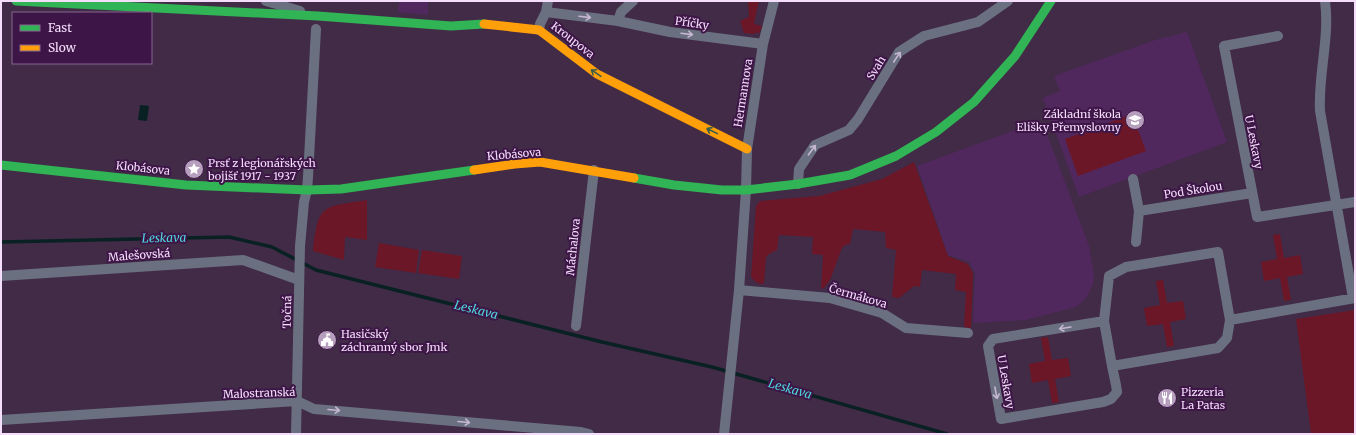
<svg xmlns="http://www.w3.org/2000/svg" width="1356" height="435" font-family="Merriweather,serif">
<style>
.built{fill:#51285d}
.green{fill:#6c1728}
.water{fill:#0a2124}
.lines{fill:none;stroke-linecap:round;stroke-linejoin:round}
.stream{stroke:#0a2124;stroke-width:3.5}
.street{stroke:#6b7080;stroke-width:10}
.fast{stroke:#30b455;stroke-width:9}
.slow{stroke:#ff9f0a;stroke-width:9}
.oneway{stroke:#c5b7d1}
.oneway2{stroke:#375d4d}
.labels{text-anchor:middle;stroke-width:4;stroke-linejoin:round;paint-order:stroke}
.street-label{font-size:11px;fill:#f5ddfc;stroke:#3d1647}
.poi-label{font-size:11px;fill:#f5ddfc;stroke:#3d1647;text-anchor:start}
.water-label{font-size:12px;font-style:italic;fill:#4ed7dc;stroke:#3d1647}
</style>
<rect width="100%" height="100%" fill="#412b47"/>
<path class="built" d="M399 1H428V15L398 12Z
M1187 32 1227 142 1079 197 1043 98 1060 91 1054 76 1155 40Z
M1040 121 1043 129H1045L1089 246 1094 276 1093 284 1087 297 1076 307 1026 320 973 323 975 274 969 262 948 255 917 166Z"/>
<path class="green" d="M748 1H759L754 24 762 26 759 34 757 32 754 34 744 33 740 21 749 17Z
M1132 114 1146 151 1078 176 1065 139Z
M914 162 948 256 968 264 973 273V277L971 328 964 327 966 292 955 290 956 274 922 270 920 287 914 286 899 298 892 297 896 250 886 248 885 232 853 229 850 244 845 245 842 248 830 280 824 288 821 289 823 255 812 254 813 237 779 235 777 250 769 254 766 257 764 283 762 284 757 283 751 277 756 206 760 201 819 196 882 179Z
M367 200V240L345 237 344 260 313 251C318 203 323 207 367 200Z
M1280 234 1284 258 1300 255 1303 274 1287 277 1291 300 1284 301 1280 278 1264 281 1261 262 1277 259 1273 235Z
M379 243 419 250 416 273 375 267Z
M422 250 462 256 459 279 418 273Z
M1163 280 1167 303 1183 301 1186 319 1170 322 1174 346 1167 347 1163 324 1147 326 1144 308 1160 305 1156 281Z
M1355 310V434H1311L1296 319Z
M1048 337 1052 360 1068 358 1071 376 1055 379 1059 402 1052 403 1048 380 1032 383 1029 364 1045 361 1041 338Z"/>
<path class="water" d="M140 105 149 106 147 121 138 120Z"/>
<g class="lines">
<path class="stream" d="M1 242 229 237 272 247 316 270 602 342 712 367 947 434"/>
<path class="street" d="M266 1 300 11
M1325 1C1330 38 1318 74 1320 111L1353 298
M546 12 618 21 670 32 763 44
M618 21 621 12 633 1
M539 30 540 24 546 12 548 1
M1278 36 1224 46 1257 217 1355 202
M1133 179 1139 211 1252 193
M798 184 799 169 815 145 849 130 858 119 899 52 924 36 978 22 1008 1
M1136 242 1139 211
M1 276 243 260 299 280
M739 290 830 298 882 313 906 328 968 333
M1104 321 993 339 988 346 1001 419 1103 402 1111 399 1117 392 1116 385 1112 366 1218 348 1227 338 1230 320 1355 298
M576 326 594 170
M1112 366 1104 321 1109 276 1126 267 1218 252 1230 320
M1 420 297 401 314 409 581 432 589 434
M296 434 300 246 304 202 307 190 308 177 316 29
M724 434 739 290 746 190 747 149 763 44 774 1"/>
<path class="fast" d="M16 1 318 16 451 26 484 24
M1 165 186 185 307 190 341 189 474 170
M634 178 674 185 722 190H746L798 184 850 175 896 156 936 132 974 102 1015 56 1051 1"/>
<path class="slow" d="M484 24 539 30 597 74 747 149
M474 170 515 164 540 162 634 178"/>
</g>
<defs><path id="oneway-shaft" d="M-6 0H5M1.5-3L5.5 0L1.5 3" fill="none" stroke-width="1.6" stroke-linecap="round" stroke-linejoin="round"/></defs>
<g class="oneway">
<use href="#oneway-shaft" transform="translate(585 17) rotate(7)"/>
<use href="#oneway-shaft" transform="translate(687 34) rotate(7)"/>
<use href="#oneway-shaft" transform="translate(897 57) rotate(-56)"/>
<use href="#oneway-shaft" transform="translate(812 150) rotate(-53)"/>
<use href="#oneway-shaft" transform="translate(1065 328) rotate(171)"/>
<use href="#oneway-shaft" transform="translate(996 393) rotate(79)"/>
<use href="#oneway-shaft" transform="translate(334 410) rotate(5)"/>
<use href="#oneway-shaft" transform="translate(464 422) rotate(5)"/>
</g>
<g class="oneway2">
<use href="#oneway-shaft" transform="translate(596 73) rotate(-146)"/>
<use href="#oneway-shaft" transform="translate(712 131) rotate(-154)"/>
</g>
<defs>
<symbol id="school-disc" viewBox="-11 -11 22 22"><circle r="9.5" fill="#b69fbd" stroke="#3d1647"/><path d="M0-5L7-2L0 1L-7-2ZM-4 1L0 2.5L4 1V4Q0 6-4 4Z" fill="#fff"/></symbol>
<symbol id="sight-disc" viewBox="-11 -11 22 22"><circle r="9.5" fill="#b69fbd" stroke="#3d1647"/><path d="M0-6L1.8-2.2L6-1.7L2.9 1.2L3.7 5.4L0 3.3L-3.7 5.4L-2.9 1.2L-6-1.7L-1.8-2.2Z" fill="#fff"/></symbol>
<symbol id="civic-disc" viewBox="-11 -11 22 22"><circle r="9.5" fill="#b69fbd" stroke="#3d1647"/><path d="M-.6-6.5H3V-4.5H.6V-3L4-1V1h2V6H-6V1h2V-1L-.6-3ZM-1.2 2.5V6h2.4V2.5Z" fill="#fff"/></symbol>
<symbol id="restaurant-disc" viewBox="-11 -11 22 22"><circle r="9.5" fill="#b69fbd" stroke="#3d1647"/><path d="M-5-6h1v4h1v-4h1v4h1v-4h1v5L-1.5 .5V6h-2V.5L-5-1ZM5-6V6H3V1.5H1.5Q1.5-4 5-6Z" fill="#fff"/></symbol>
</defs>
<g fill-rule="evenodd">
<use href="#school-disc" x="1124" y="109" width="22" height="22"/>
<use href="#sight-disc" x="183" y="158" width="22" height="22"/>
<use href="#civic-disc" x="316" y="329" width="22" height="22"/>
<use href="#restaurant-disc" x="1156" y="387" width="22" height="22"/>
</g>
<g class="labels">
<g class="street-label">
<text transform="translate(692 23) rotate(8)" y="4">Příčky</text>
<text transform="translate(573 40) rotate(38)" y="4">Kroupova</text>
<text transform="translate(876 68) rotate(-59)" y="4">Svah</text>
<text transform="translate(743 93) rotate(-81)" y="4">Hermannova</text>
<text transform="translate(1254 142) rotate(79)" y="4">U Leskavy</text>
<text transform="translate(514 154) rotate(-5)" y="4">Klobásova</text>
<text transform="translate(143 168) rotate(6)" y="4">Klobásova</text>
<text transform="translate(1193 190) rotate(-9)" y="4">Pod Školou</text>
<text transform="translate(573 247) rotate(-84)" y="4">Máchalova</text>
<text transform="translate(139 255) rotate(-4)" y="4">Malešovská</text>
<text transform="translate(858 296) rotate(16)" y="4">Čermákova</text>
<text transform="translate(287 312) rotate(-89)" y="4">Točná</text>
<text transform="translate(1006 382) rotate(80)" y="4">U Leskavy</text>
<text transform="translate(259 393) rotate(-2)" y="4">Malostranská</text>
</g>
<g class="poi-label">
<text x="1121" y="118" text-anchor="end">Základní škola<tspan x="1121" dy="13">Elišky Přemyslovny</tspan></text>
<text x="208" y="167">Prsť z legionářských<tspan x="208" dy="13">bojišť 1917 - 1937</tspan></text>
<text x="341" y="338">Hasičský<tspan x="341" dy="13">záchranný sbor Jmk</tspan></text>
<text x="1181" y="396">Pizzeria<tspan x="1181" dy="13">La Patas</tspan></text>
</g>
<g class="water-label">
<text transform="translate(164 238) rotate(-1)" y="4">Leskava</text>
<text transform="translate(476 310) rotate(14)" y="4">Leskava</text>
<text transform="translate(790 389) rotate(16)" y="4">Leskava</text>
</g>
</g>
<rect width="1356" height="435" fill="none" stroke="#f5ddfc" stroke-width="4"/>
<rect x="12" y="12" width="140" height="52" fill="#3d1647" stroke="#87668f"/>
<rect x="20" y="25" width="20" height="6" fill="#30b455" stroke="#87668f"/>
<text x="48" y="32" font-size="12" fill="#f5ddfc">Fast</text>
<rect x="20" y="45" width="20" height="6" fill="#ff9f0a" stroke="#87668f"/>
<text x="48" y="52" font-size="12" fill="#f5ddfc">Slow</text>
</svg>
